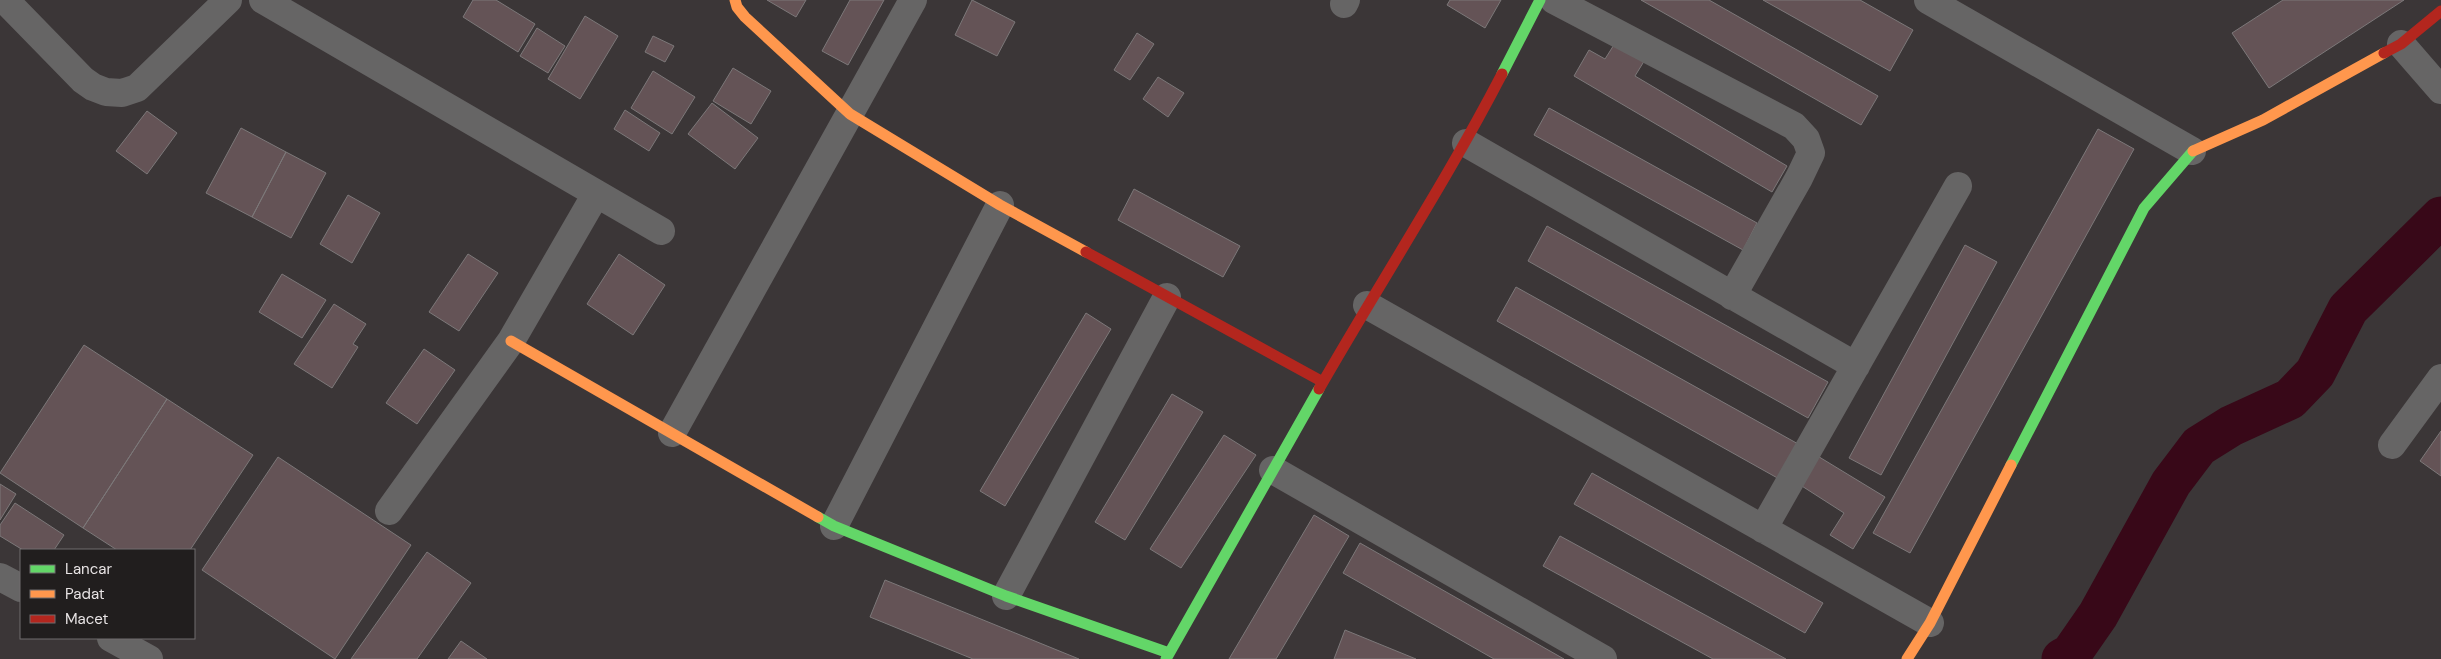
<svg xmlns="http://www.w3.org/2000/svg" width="2441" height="659" font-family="'DM Sans',sans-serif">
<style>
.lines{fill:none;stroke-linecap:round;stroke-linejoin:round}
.canal{stroke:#380818;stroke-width:41}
.building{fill:#645356;stroke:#7c7879}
.street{stroke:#666565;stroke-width:28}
.fast{stroke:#63d668;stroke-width:11}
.slow{stroke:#ff974d;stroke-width:11}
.jam{stroke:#b3261e;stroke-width:11}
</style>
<rect width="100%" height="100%" fill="#3b3637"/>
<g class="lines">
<path class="canal" d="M2062 659 2071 654 2098 615 2171 483 2199 446 2231 426 2290 399 2315 373 2348 309 2441 217"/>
</g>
<path class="building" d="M473 0H496L535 24 518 52 463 17Z
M767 0H806L796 17Z
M850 0H884L848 65 822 51Z
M972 0 1015 22 997 56 955 35Z
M1450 0H1501L1485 28 1447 5Z
M1641 0H1709L1878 96 1861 125Z
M1763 0H1860L1913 30 1890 71Z
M2283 0H2404L2269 88 2232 33Z
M585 16 618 36 580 99 548 79Z
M537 28 565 46 548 73 520 56Z
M1137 33 1154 44 1130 80 1114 70Z
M653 36 674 46 665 62 645 52Z
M1617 40 1646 58 1635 76 1787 166 1772 192 1574 76 1589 50 1605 59Z
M733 68 771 91 751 124 713 101Z
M653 71 695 97 672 134 631 108Z
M1158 77 1184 93 1168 117 1143 99Z
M712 103 758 138 735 169 688 134Z
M1549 108 1757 223 1743 250 1534 135Z
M625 110 660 133 649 151 614 129Z
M147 111 177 133 147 174 116 151Z
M241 128 286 152 252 217 206 193Z
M2098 129 2134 149 1910 553 1873 533Z
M286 152 326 173 291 238 252 217Z
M1134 189 1240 246 1223 277 1118 220Z
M348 195 380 213 352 263 320 244Z
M1547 226 1828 382 1808 418 1528 261Z
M1965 245 1997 262 1881 475 1849 458Z
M468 254 498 273 459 331 429 312Z
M619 254 665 285 633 335 587 304Z
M282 274 326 300 302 338 259 312Z
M1516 287 1800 445 1781 480 1497 321Z
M334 304 366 324 353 344 358 347 332 388 294 364Z
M1086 313 1111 329 1005 506 980 491Z
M84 345 167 399 83 528 0 473Z
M424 349 455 370 417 424 386 403Z
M1172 394 1203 412 1125 540 1095 522Z
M167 399 253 455 190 550H117L83 528Z
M2441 431V476L2420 461Z
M1224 435 1256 455 1181 568 1150 549Z
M1811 452 1885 497 1853 549 1830 535 1844 513 1794 481Z
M278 457 411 545 335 659 202 570Z
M1592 473 1823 603 1805 633 1574 504Z
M0 484 16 494 0 520Z
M15 503 64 535 54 550H23L0 536V525Z
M1314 515 1349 536 1276 659H1229Z
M1560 536 1786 659H1713L1543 566Z
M1360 543 1564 659H1494L1343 573Z
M427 552 471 583 417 659H351Z
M885 580 1079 659H973L870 617Z
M1345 630 1416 659H1334Z
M461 641 487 659H448Z"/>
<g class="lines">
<path class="street" d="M5 0 83 80 93 87 106 92 122 93 137 88 228 0
M263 0 661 231
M1554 0 1794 126 1806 139 1811 153 1799 178 1732 296
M1928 0 2192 151
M1344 4 1346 0
M2401 44 2441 90
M1466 143 1856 366
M1367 305 1930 623
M672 433 913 0
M2392 445 2441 378
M1273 470 1603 659
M389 511 511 341 596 194
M834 526 1000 205
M1763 529 1958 186
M0 577 21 588
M1006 596 1167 297
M111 638 149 659"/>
<path class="fast" d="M1502 74 1540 0
M2011 465 2144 208 2193 151
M818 517 834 526 1006 596 1169 653
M1166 659 1319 389"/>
<path class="slow" d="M735 0 737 7 745 17 850 114 1000 205 1086 252
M2193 151 2263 120 2384 53
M511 341 818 517
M1907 659 1930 623 2011 465"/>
<path class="jam" d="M2384 53 2401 44 2441 11
M1086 252 1323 382
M1319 389C1379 284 1446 182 1502 74"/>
</g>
<rect x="20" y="549" width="175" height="90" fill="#211e1e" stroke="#716d6e"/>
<rect x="30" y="565" width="25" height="8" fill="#63d668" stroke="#716d6e"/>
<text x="65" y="574" font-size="15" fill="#e8e4e5">Lancar</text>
<rect x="30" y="590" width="25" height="8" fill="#ff974d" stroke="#716d6e"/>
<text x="65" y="599" font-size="15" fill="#e8e4e5">Padat</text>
<rect x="30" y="615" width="25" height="8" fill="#b3261e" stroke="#716d6e"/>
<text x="65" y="624" font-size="15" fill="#e8e4e5">Macet</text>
</svg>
